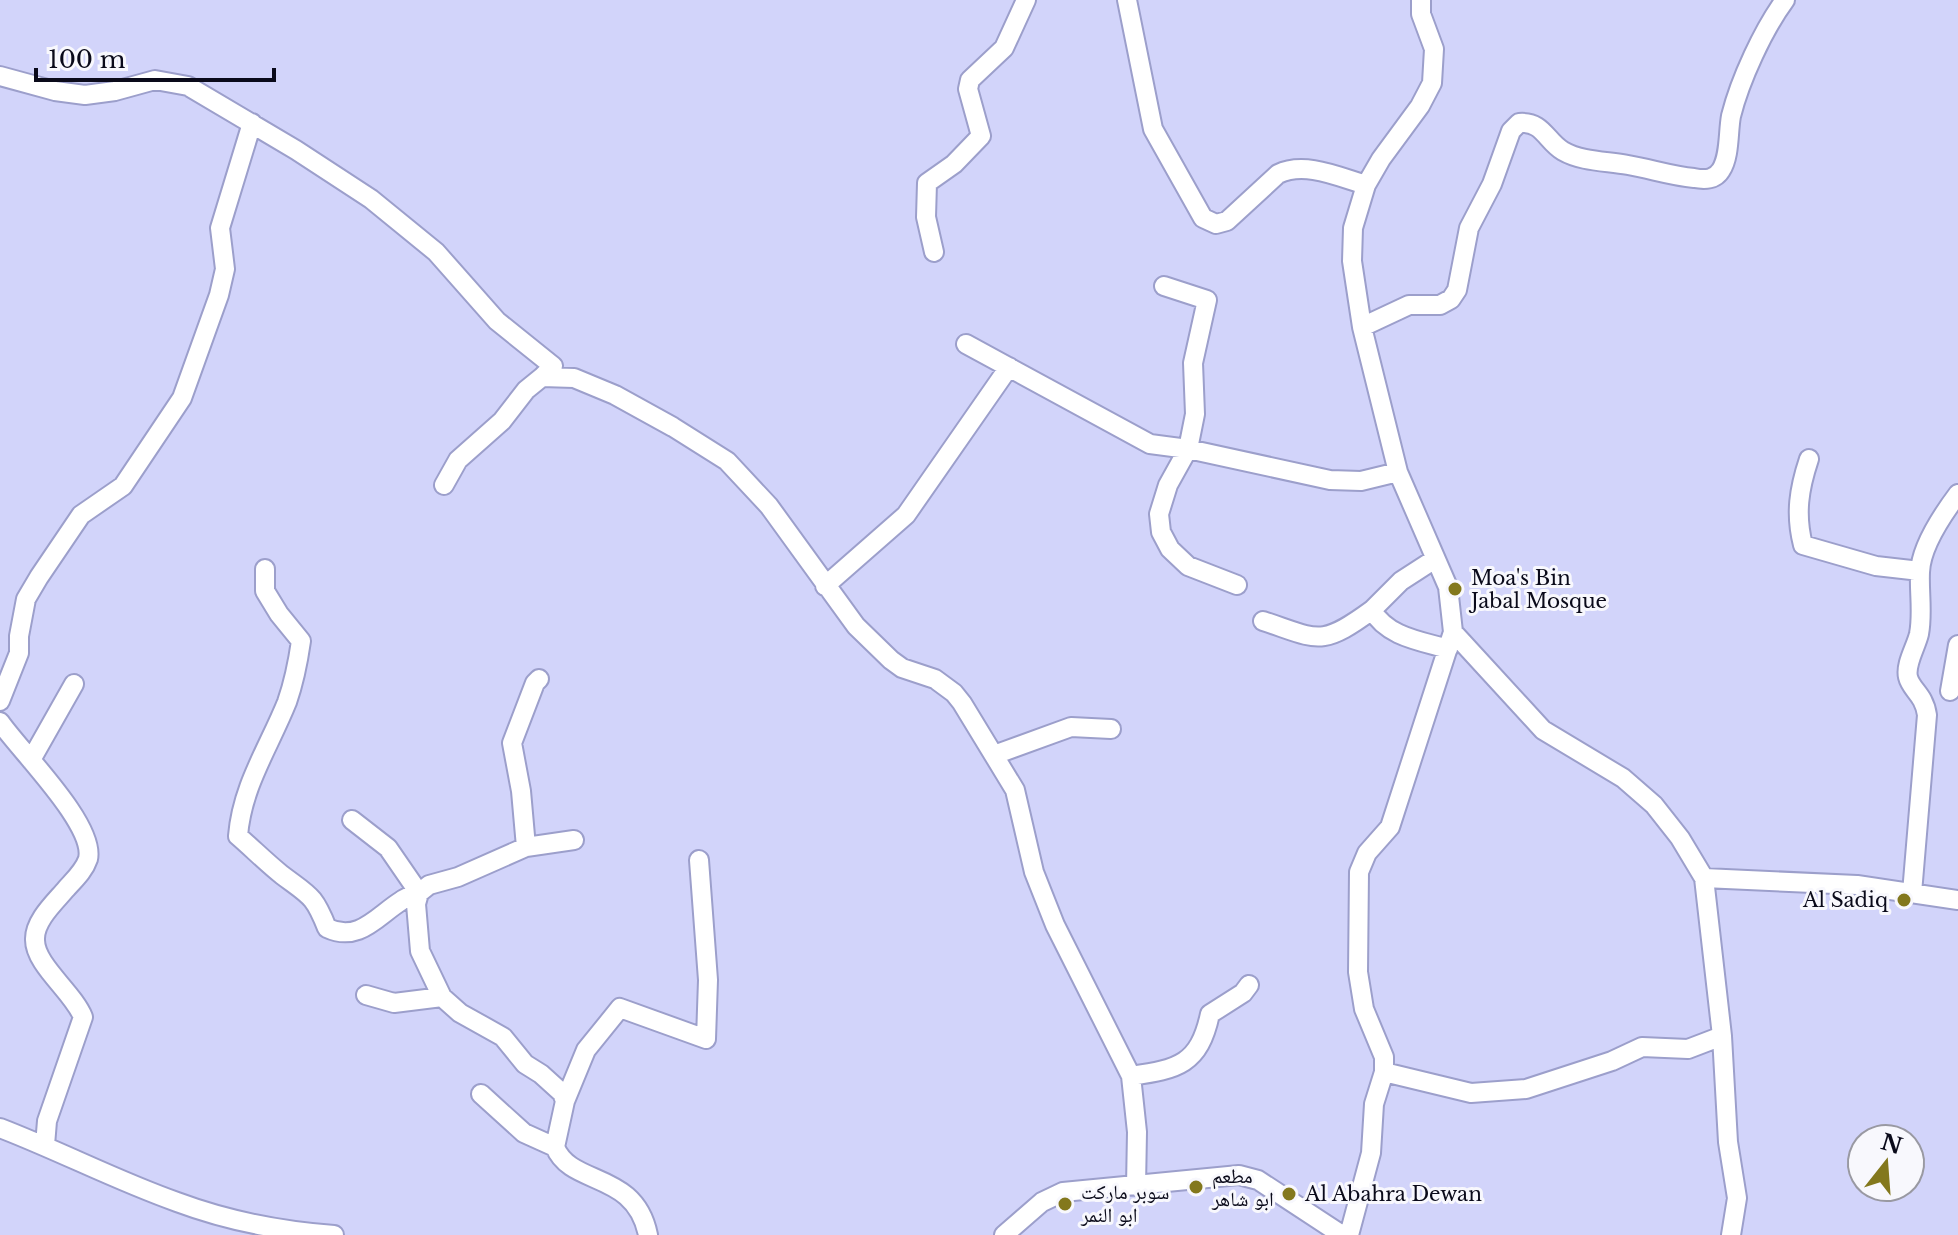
<svg xmlns="http://www.w3.org/2000/svg" width="1958" height="1235" font-family="'Libre Baskerville','Noto Naskh Arabic',serif">
<style>
.lines{fill:none;stroke-linecap:round;stroke-linejoin:round}
.minor-casing{stroke:#9c9fcb;stroke-width:22}
.minor{stroke:#fff;stroke-width:18}
.poi-dot{fill:#83781d;stroke:#f8f8fd;stroke-width:3}
.labels{text-anchor:middle;stroke-width:6;stroke-linejoin:round;paint-order:stroke}
.poi-label{font-size:20px;fill:#0a0a1a;stroke:#f8f8fd;text-anchor:start}
</style>
<rect width="100%" height="100%" fill="#d2d4fa"/>
<g class="lines">
<defs>
<path id="minor" d="M1127 0 1153 129 1203 218 1216 224 1227 221 1278 174C1305 161 1339 177 1366 185
M0 76 55 91 85 95 115 91 155 80 188 86 296 150 371 199 436 252 497 321 553 366 542 377 574 378 615 395 673 427 727 461 769 506 856 626 891 660 902 668 935 679 954 693 962 703 1015 790 1034 872 1055 925 1131 1076 1137 1132 1136 1186
M934 252 926 217 927 183 954 164 981 136 968 89 970 80 1004 48 1026 0
M1164 286 1207 300 1193 363 1195 414 1188 449 1168 485 1159 514 1161 532 1170 549 1188 566 1237 585
M1362 327 1409 305H1440L1451 299 1457 290 1469 228 1492 184 1511 131 1519 123C1543 121 1546 141 1563 151 1582 162 1607 161 1628 165 1651 169 1672 176 1694 178 1705 180 1715 180 1721 170 1730 156 1728 132 1731 116 1740 80 1763 30 1785 0
M966 344 1150 444 1188 449 1330 480 1361 481 1398 472
M1809 459C1799 489 1795 514 1803 545L1876 566 1920 571
M444 485 458 460 502 421 526 390 542 377 554 375
M1435 559 1401 581 1372 610C1387 637 1421 641 1448 649
M265 569V591L279 614 301 641C298 662 294 682 287 702 269 747 242 786 238 836 253 849 267 863 282 875 310 896 314 895 327 928 359 943 377 916 401 901 406 897 413 895 419 893L388 848 352 820
M825 586 906 515 1009 367
M1263 621C1318 639 1320 648 1372 610
M1453 632 1543 730 1623 778 1654 805 1680 838 1704 878 1722 1036 1728 1142 1737 1198 1731 1235
M1950 691 1958 645
M0 701 19 653V636L26 599 39 577 81 515 123 486 182 398 219 295 225 269 220 228 252 123
M0 722C20 751 96 825 88 859 84 871 74 880 66 889 55 902 34 921 35 940 35 965 73 992 83 1017L47 1121 45 1145
M994 755 1071 727 1111 729
M31 760 74 684
M574 840 526 847 458 877 429 885 419 893 416 904 420 951 442 997 460 1013 503 1037 525 1064 541 1074 562 1093 565 1101 555 1147C571 1187 635 1170 648 1235
M526 847 521 791 512 743 535 683 539 679
M1704 878 1857 885 1958 900
M1912 893 1927 715C1924 694 1911 690 1908 677 1905 664 1916 647 1919 634 1923 613 1919 593 1920 572 1921 546 1943 514 1958 494
M366 995 394 1003 442 997
M1384 1072 1471 1093 1526 1089 1612 1061 1642 1047 1688 1049 1722 1036
M1131 1076C1178 1069 1199 1065 1210 1014L1243 993 1249 985
M481 1094 524 1133 555 1147
M565 1101 586 1050 620 1008 706 1039 708 980 699 860
M0 1128C60 1151 117 1181 177 1202 228 1221 280 1231 334 1235
M1004 1235 1042 1202 1063 1192 1239 1175 1258 1180 1342 1235
M1349 1235 1371 1153 1374 1104 1384 1072V1057L1364 1009 1358 972 1359 872 1367 853 1390 827 1453 632 1448 587 1398 472 1362 327 1352 261 1353 228 1366 185 1381 159 1420 106 1432 83 1434 49 1421 14V0"/>
</defs>
<use href="#minor" class="minor-casing"/>
<use href="#minor" class="minor"/>
</g>
<g class="poi-dot">
<circle cx="1455" cy="589" r="8"/>
<circle cx="1904" cy="900" r="8"/>
<circle cx="1196" cy="1187" r="8"/>
<circle cx="1289" cy="1194" r="8"/>
<circle cx="1065" cy="1204" r="8"/>
</g>
<g class="labels">
<g class="poi-label">
<text x="1471" y="585">Moa's Bin<tspan x="1471" dy="23">Jabal Mosque</tspan></text>
<text x="1888" y="907" text-anchor="end">Al Sadiq</text>
<text x="1212" y="1183">مطعم<tspan x="1212" dy="23">ابو شاهر</tspan></text>
<text x="1081" y="1199">سوبر ماركت<tspan x="1081" dy="23">ابو النمر</tspan></text>
<text x="1305" y="1201">Al Abahra Dewan</text>
</g>
</g>
<g transform="translate(1886 1163) rotate(17)"><circle r="38" fill="#f8f8fd" stroke="#9999a2" stroke-width="2"/>
<path d="M0-6L14 30L0 20L-14 30Z" fill="#83781d"/>
<text y="-12" font-size="22" font-weight="bold" text-anchor="middle" fill="#0a0a1a">N</text>
</g>
<path d="M36 68v12h238v-12" fill="none" stroke="#0a0a1a" stroke-width="4"/>
<text x="48" y="68" font-size="24" fill="#0a0a1a" stroke="#f8f8fd" stroke-width="6" paint-order="stroke">100 m</text>
</svg>
